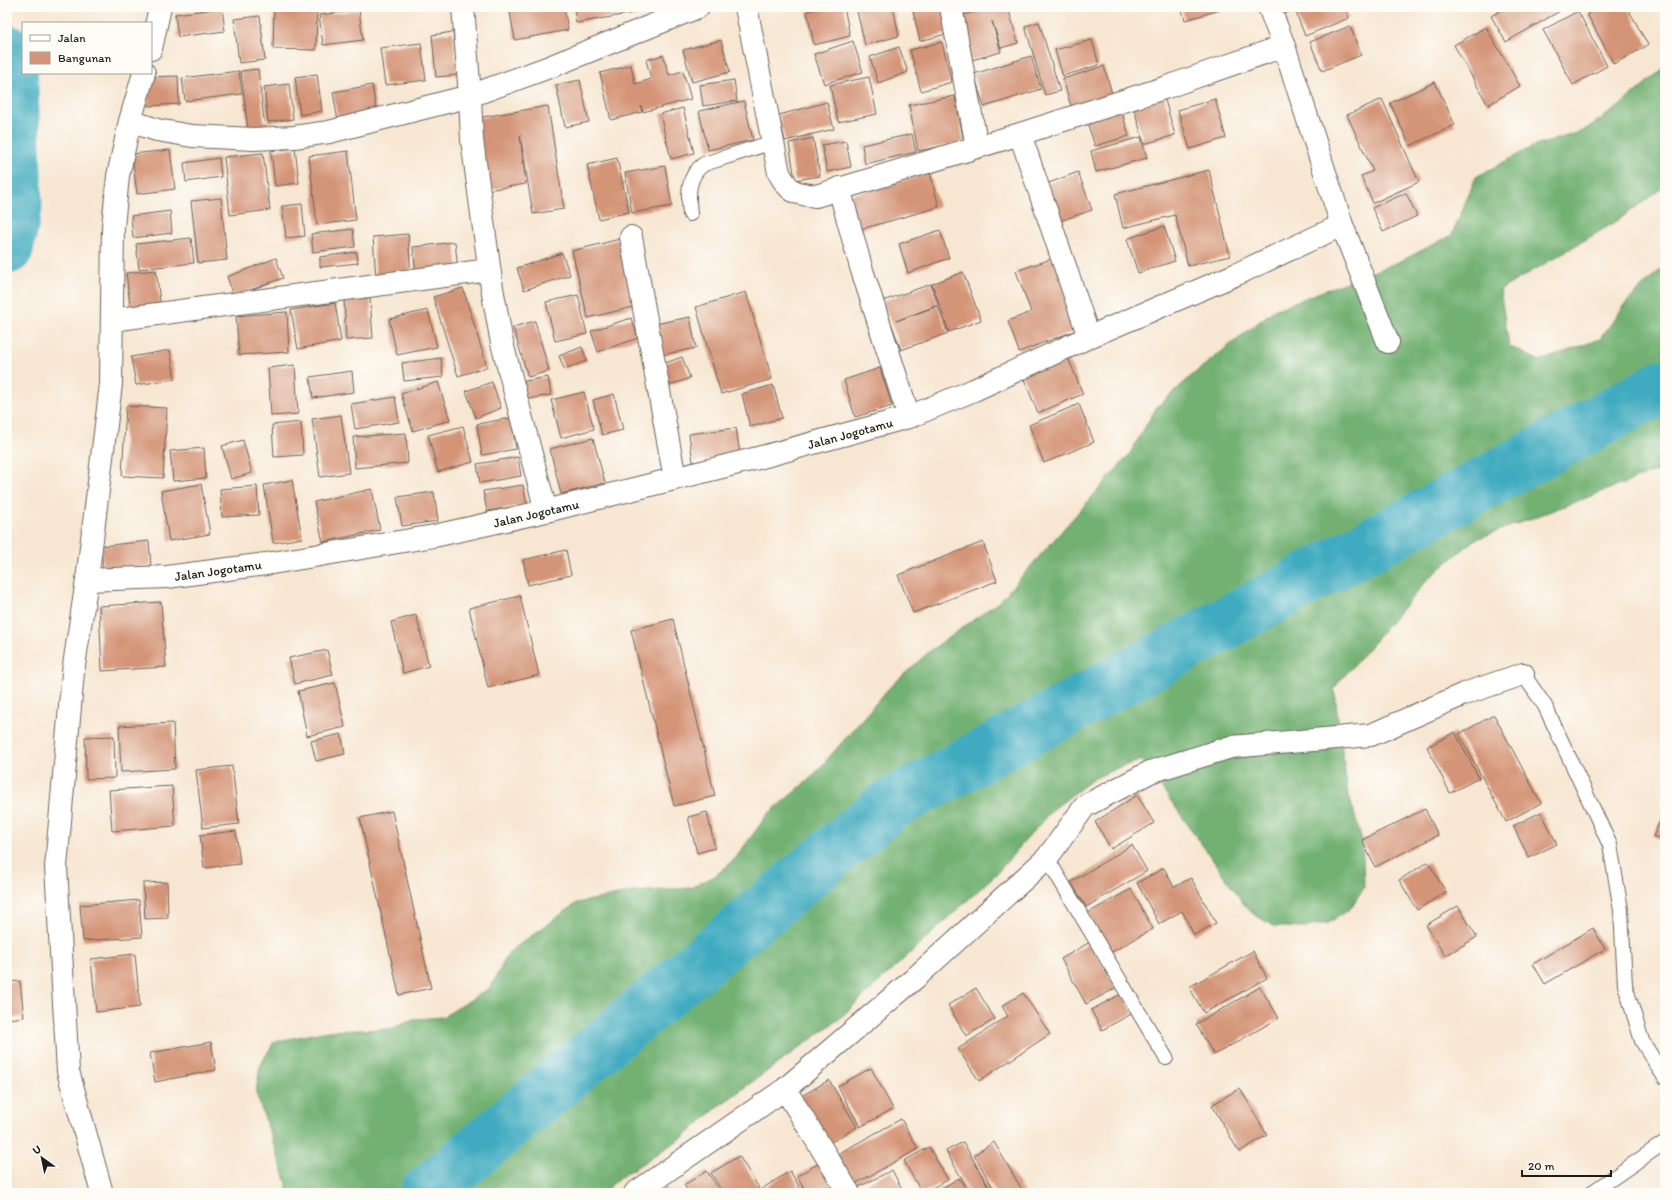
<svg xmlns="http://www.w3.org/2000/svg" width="1672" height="1200" font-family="Itim,sans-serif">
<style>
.forest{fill:#72b172;stroke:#476647}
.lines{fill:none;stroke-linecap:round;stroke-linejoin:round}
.river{stroke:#41abc0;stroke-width:53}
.building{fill:#d49477}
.lane-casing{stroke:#69635b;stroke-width:16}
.street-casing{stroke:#69635b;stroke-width:24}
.lane{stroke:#fff;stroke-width:14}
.street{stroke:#fff;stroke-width:22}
.labels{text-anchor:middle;stroke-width:4;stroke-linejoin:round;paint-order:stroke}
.street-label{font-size:13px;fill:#1c1c1c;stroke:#fdfcf7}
</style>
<rect width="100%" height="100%" fill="#fdfcf7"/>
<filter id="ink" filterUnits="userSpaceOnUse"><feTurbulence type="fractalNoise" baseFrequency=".025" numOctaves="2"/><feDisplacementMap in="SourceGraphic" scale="8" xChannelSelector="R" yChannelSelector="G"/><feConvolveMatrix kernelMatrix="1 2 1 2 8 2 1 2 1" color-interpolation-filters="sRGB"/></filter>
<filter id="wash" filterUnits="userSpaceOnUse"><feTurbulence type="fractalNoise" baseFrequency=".012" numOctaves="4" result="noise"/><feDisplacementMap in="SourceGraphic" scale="16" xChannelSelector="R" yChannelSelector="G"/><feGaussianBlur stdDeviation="0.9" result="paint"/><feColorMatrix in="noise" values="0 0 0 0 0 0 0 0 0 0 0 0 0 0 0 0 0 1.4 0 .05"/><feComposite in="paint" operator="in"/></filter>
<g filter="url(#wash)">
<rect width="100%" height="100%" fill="#f7e6d1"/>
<path class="forest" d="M1665 67V186L1617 221 1500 290 1509 346 1540 361 1600 339 1627 302 1665 265V468L1474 540 1428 579 1334 688 1347 789 1362 840 1364 887 1350 909 1328 923 1300 928 1273 926 1249 911 1142 760 1117 768 1093 779 1052 810 997 873 839 1019 719 1106 686 1135 621 1177 602 1193H287V1183L256 1093 260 1066 274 1042 328 1031 390 1029 416 1019 443 1017 490 988 509 952 577 903 633 892 690 888 715 876 735 859 767 815 812 777 889 688 930 651 1000 601 1129 455 1156 408 1196 372 1274 310 1401 261 1452 235 1476 177 1532 147 1583 131 1618 107Z"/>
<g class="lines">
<path class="river" d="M7 51 11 55 16 207 7 248
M426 1193 887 807 1665 385"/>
</g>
<g id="blocks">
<path class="building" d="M509 7H564L568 30 515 40Z
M574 7H632L634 13 576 23Z
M826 7H844L850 36 814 45 807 11Z
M856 7H893L899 36 865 45Z
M912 7H944L950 33 920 41Z
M1008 7 1018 43 1001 48 992 21 1001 52 968 61 956 17 989 8 990 12Z
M1181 7H1219L1220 10 1185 20Z
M1278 7H1301L1282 15Z
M1304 7H1345L1349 18 1305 36 1295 10Z
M1507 7H1567L1506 42 1491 16Z
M1600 7H1627L1648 45 1614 64 1587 14Z
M222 8 225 31 178 37 175 14Z
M274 9H317L316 50 273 49Z
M359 10 363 40 323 45 319 15Z
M1578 11 1607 66 1573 85 1543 30Z
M260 16 265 60 239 63 234 19Z
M1039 22 1060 91 1045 95 1025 26Z
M1350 26 1361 55 1322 71 1310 42Z
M1486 27 1520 86 1488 105 1454 45Z
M453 32 458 75 436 77 432 35Z
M721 40 730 72 692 82 683 50Z
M1092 40 1099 65 1063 76 1055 50Z
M853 41 863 72 824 84 814 54Z
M942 42 952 82 921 91 910 50Z
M421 43 426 80 385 85 380 48Z
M899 47 908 72 878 83 870 57Z
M663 55 669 75 683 71 691 99 643 112 641 106 642 112 611 120 600 73 631 65 635 84 651 79 646 60Z
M1031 56 1041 89 984 107 974 74Z
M1104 66 1114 101 1073 113 1063 79Z
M258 69 265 129 248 131 241 71Z
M239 71 242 94 185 101 182 78Z
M317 74 322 111 300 115 295 77Z
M178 76 179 104 148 106 147 77Z
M869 77 877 114 838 122 830 85Z
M580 80 589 122 565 127 556 85Z
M734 80 737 101 703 106 700 85Z
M1435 82 1455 125 1410 146 1390 103Z
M289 84 293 119 268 122 264 87Z
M372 85 377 114 338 121 333 92Z
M1163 93 1175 135 1144 144 1132 101Z
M955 96 964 142 918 151 909 105Z
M1215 99 1226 138 1190 149 1178 110Z
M1382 99 1419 182 1373 203 1361 176 1373 171 1347 115Z
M744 101 753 140 708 150 699 111Z
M827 102 834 129 785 141 779 115Z
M548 106 564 209 533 214 520 135 526 184 487 190 477 118Z
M683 108 694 153 671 159 660 114Z
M1121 109 1129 136 1095 146 1086 119Z
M912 134 916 152 865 164 862 145Z
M1141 137 1147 158 1096 172 1091 151Z
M813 138 820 176 795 180 789 143Z
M846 141 851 167 827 172 822 145Z
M295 148 299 183 275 186 271 151Z
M170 150 175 189 137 194 132 154Z
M348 151 356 220 317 225 309 156Z
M263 153 270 210 230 215 224 157Z
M219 158 221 177 186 182 184 163Z
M617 158 629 212 599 219 587 165Z
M665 166 672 206 632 213 625 173Z
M1209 170 1230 256 1188 266 1175 215 1123 228 1115 194Z
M1078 172 1092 210 1060 221 1046 184Z
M930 173 939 207 858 230 848 196Z
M1406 193 1417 216 1383 232 1372 208Z
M221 198 227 260 198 263 191 201Z
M302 204 305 236 286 238 282 206Z
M170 211 172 233 133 238 131 216Z
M1164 226 1175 261 1138 273 1127 239Z
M353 229 355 247 313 252 311 234Z
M940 230 949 258 908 273 899 244Z
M408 234 411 276 376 279 373 237Z
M191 238 194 263 139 269 136 244Z
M624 238 641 305 588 318 572 251Z
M455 242 458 270 416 275 413 247Z
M357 252 358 263 320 267V257Z
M562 253 570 275 524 290 517 268Z
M1057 257 1082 328 1019 352 1008 321 1031 312 1016 271Z
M276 258 283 278 234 296 227 277Z
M156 270 161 309 131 313 126 273Z
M963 272 981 320 949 332 932 284Z
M931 284 938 305 896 321 938 306 948 333 901 350 883 301Z
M463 288 487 367 458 376 433 297Z
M746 292 772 379 721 394 696 307Z
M578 295 587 334 555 341 546 302Z
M370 298 373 338 346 340 344 299Z
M335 303 341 341 298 349 291 310Z
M428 310 437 347 397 355 389 319Z
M287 312 289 352 239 355 236 316Z
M690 317 696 348 657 356 650 325Z
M631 318 638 338 598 352 591 331Z
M535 321 549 371 528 377 513 327Z
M582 347 587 361 564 369 559 356Z
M170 350 175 379 136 385 131 357Z
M1066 353 1083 394 1038 413 1021 372Z
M682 357 690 378 665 387 657 366Z
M441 358 443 377 404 381 402 363Z
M295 365 298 414 271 416 268 368Z
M880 368 892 406 855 417 844 380Z
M352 371 354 392 313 398 310 377Z
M548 377 551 395 523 400 520 382Z
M438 382 450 420 413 431 401 394Z
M492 382 501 408 476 418 466 391Z
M773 385 782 418 750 427 742 394Z
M584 392 594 429 561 438 551 400Z
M614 394 623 430 602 435 593 400Z
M395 397 399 422 355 429 351 404Z
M1079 404 1094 442 1044 463 1029 425Z
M126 406 167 408 163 478 122 476Z
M341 415 349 473 320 477 312 419Z
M511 418 516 449 482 455 477 424Z
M301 422 303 455 274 457 272 425Z
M463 426 473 462 438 472 428 435Z
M736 428 740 455 693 462 689 434Z
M406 433 408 463 355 468 353 437Z
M593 438 605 483 561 494 550 449Z
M243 440 252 473 231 479 222 446Z
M204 448 206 478 173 481 170 451Z
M518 457 521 476 480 483 477 464Z
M292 480 302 538 273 543 264 485Z
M201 484 210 534 169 541 161 491Z
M523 485 527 505 487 511 483 491Z
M257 486 259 515 222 517 220 489Z
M372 489 380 530 323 542 314 502Z
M434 492 438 521 402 526 397 497Z
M149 541 151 566 103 571 101 546Z
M983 542 997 581 913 613 898 575Z
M566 550 571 575 528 585 523 560Z
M520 596 539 675 488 688 469 608Z
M161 602 166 667 102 671 99 606Z
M416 615 429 666 403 673 391 622Z
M673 619 715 796 674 806 631 630Z
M327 650 333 675 295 684 289 658Z
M335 683 345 727 307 736 298 691Z
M1494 715 1541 803 1506 822 1459 734Z
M173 723 175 769 121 772 119 726Z
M1455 732 1479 778 1450 793 1427 747Z
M341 734 345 754 316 761 311 741Z
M114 736 115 778 86 779 85 737Z
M232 766 239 824 203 828 196 770Z
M172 786 175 826 112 831 109 790Z
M1137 795 1154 823 1111 849 1095 822Z
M1425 809 1438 835 1375 867 1362 840Z
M392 811 431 988 399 995 360 818Z
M1665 811V841L1653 836Z
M707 812 715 848 697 853 688 817Z
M1541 812 1557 844 1529 858 1513 826Z
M236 831 240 864 204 868 200 835Z
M1132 845 1147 871 1086 907 1071 882Z
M1428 862 1446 892 1417 910 1399 880Z
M1164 868 1174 887 1191 878 1216 923 1194 935 1182 911 1159 924 1137 883Z
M167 882 168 918 145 919 143 883Z
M1131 889 1153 929 1110 953 1088 913Z
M139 900 142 937 83 941 80 905Z
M1458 906 1477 937 1445 956 1426 925Z
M1593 928 1605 949 1545 984 1533 964Z
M1090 942 1116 988 1086 1004 1061 959Z
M1253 951 1267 978 1204 1013 1189 987Z
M135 954 140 1007 96 1012 91 959Z
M20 981 24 1017 7 1019V982Z
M1260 987 1279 1018 1214 1055 1196 1024Z
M976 988 995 1019 966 1036 948 1005Z
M1023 993 1050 1034 979 1081 958 1049 1008 1016 1002 1006Z
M1123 993 1133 1013 1102 1030 1091 1010Z
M211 1042 216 1070 155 1082 150 1053Z
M871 1068 893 1109 860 1127 838 1086Z
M829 1080 857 1127 828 1144 800 1097Z
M1240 1088 1267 1135 1239 1152 1212 1105Z
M901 1119 918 1149 853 1185 836 1155Z
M963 1142 992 1193H970L946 1151Z
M994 1142 1024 1193H996L974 1155Z
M929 1147 948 1180 922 1193 904 1161Z
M739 1156 759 1188 750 1193H723L711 1173Z
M821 1162 839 1193H807L797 1176Z
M892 1170 904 1193H857L855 1189Z
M707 1171 721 1193H689L684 1185Z
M790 1171 803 1193H758L757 1192Z
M959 1178 968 1193H941L939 1190Z
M665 1187 668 1193H656Z"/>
</g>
</g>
<g filter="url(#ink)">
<use href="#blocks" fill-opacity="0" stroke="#69635b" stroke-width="1"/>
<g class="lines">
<defs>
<path id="lane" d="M690 214C688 196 687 175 704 164L773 142
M1523 674 1545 706 1610 845 1621 910 1625 985 1642 1041 1665 1078
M1047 858 1166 1058
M1591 1193 1665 1142"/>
<path id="street" d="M746 7 779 173C790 193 794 193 816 196L1020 134 1164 88 1284 46
M951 7 977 147
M1269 7 1284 46 1342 225 1388 342
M151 49 160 7
M130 121 157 130 192 136 254 139 294 137 329 132 470 96 463 7
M1020 134 1089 337
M839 188 861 267 909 417
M631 237 675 479
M112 320 489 270
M546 511 502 343 492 288 472 140 470 96 552 66 698 7
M87 580 167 577 266 564 434 536 546 511 758 458 909 417 974 390 1089 337 1237 274 1342 225
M785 1089 849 1193
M102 1193 68 1071 56 867 73 672 87 580 111 384 113 227 118 176 130 121 144 73
M635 1193 785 1089 914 979 1047 858 1085 806 1150 772 1231 747 1371 735 1464 694 1523 674"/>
</defs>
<use href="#lane" class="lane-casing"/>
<use href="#street" class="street-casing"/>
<use href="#lane" class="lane"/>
<use href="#street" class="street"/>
</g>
</g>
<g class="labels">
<g class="street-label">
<text transform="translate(850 433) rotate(-15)" y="5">Jalan Jogotamu</text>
<text transform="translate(536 513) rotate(-13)" y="5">Jalan Jogotamu</text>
<text transform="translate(218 570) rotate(-8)" y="5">Jalan Jogotamu</text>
</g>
</g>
<rect width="1672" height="1200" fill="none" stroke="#fdfcf7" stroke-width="24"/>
<rect x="22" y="22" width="130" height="52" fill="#fdfcf7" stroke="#a3a29f"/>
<rect x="30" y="35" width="20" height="6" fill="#ffffff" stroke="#a3a29f"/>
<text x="58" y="42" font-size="12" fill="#1c1c1c">Jalan</text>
<rect x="30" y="52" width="20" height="12" fill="#d49477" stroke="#a3a29f"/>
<text x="58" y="62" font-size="12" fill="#1c1c1c">Bangunan</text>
<g transform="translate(42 1158) rotate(327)" stroke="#fdfcf7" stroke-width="3" paint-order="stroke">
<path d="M0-3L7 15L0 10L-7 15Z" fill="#1c1c1c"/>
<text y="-6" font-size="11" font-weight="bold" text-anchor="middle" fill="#1c1c1c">U</text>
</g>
<path d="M1522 1170v6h89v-6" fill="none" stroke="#1c1c1c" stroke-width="2"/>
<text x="1528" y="1170" font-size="12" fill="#1c1c1c" stroke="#fdfcf7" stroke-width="3" paint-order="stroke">20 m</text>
</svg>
